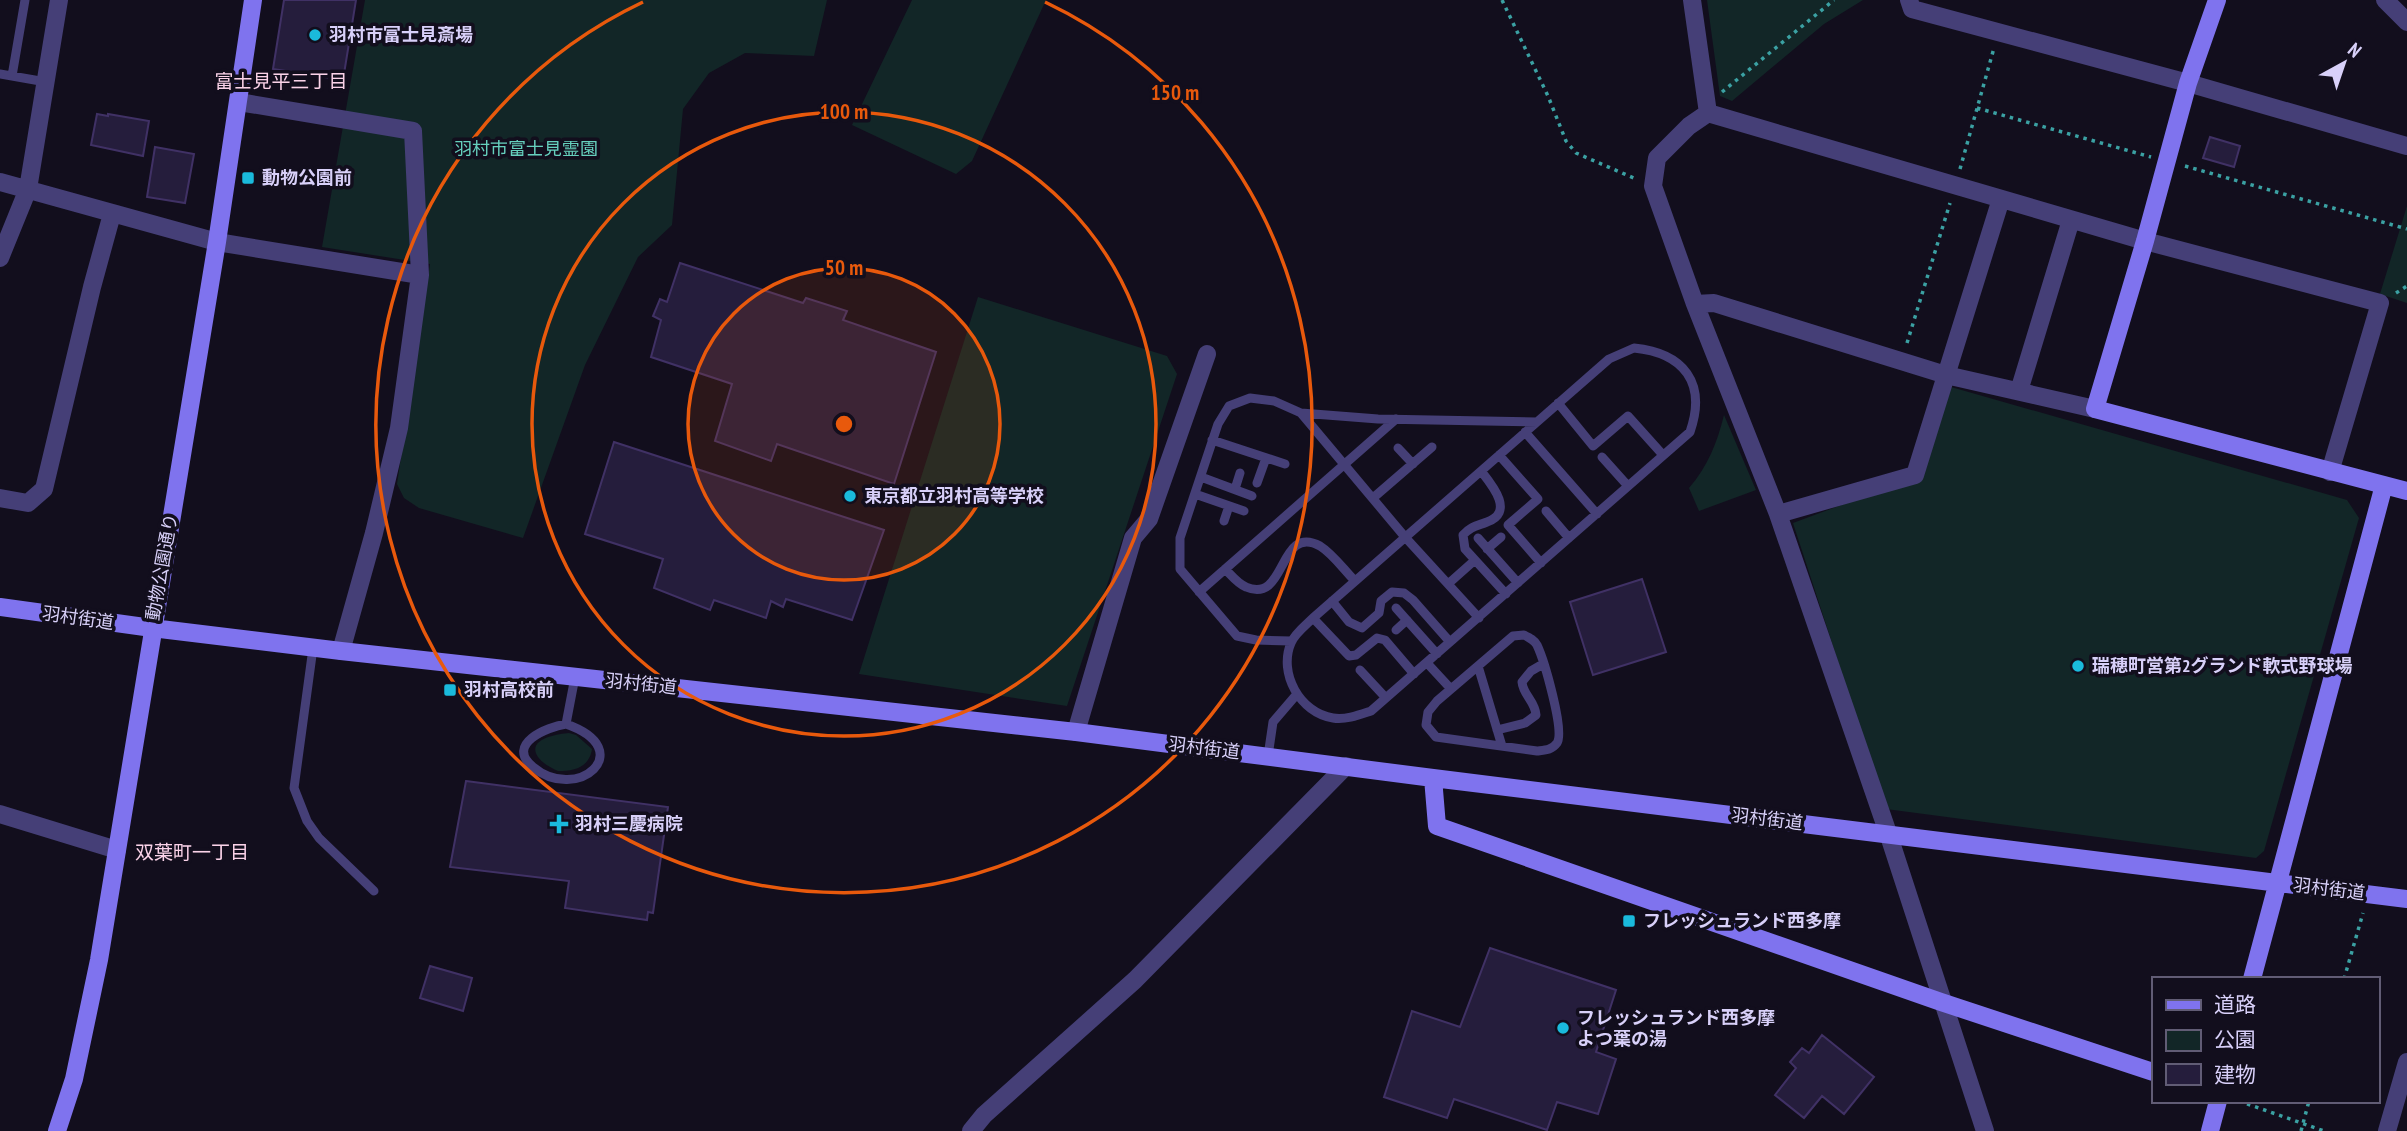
<svg xmlns="http://www.w3.org/2000/svg" width="2407" height="1131" font-family="'PT Sans Narrow','Noto Sans JP',sans-serif">
<style>
.green{fill:#122627}
.building{fill:#251d3c;stroke:#403165;stroke-width:2}
.lines{fill:none;stroke-linecap:round;stroke-linejoin:round}
.path{stroke:#3ba1a3;stroke-width:3.5;stroke-dasharray:3.5 5;stroke-linecap:butt}
.lane{stroke:#453f77;stroke-width:9}
.street{stroke:#453f77;stroke-width:18}
.secondary{stroke:#7f73ee;stroke-width:18}
.ring{fill:none;stroke:#e8590c;stroke-width:3.5}
.poi-dot{fill:#1abadc;stroke:#120e1d;stroke-width:2.5}
.labels{text-anchor:middle;stroke-width:7;stroke-linejoin:round;paint-order:stroke}
.poi-label{font-size:18px;font-weight:bold;fill:#d8d0f9;stroke:#120e1d;text-anchor:start}
.park-label{font-size:18px;fill:#66d0be;stroke:#120e1d}
.street-label{font-size:18px;fill:#d8d0f9;stroke:#120e1d}
.neighbourhood-label{font-size:19px;fill:#fad2e8;stroke:#120e1d}
.centre{fill:#e8590c;stroke:#120e1d;stroke-width:3.5}
.ring-label{font-size:21px;text-anchor:middle;font-weight:bold;fill:#e8590c;stroke:#120e1d;stroke-width:7;stroke-linejoin:round;paint-order:stroke}
</style>
<rect width="100%" height="100%" fill="#120e1d"/>
<path class="green" d="M365 0H827L814 56 745 53 709 73 683 109 672 225 638 257 585 365 523 538 419 508 404 498 397 484 430 264 322 247Z
M912 0H1046L972 161 956 174 852 125Z
M1707 0H1863L1824 24 1732 101 1720 96Z
M2407 206V303L2380 294Z
M978 297 1167 356 1177 374 1067 706 859 674Z
M1951 387 2347 500 2359 518 2264 851 2256 858 1886 809 1793 523 1919 476Z
M1724 415 1756 490 1699 511 1689 488C1708 466 1717 443 1724 415Z
M569 733 576 735 592 749C589 768 574 771 558 771 551 768 542 763 538 757 526 739 557 734 569 733Z"/>
<path class="building" d="M284 0H356L343 80 273 69Z
M97 114 108 116V114L149 121 143 156 91 145Z
M2210 137 2240 146 2234 167 2203 158Z
M155 147 194 154 185 203 147 197Z
M680 263 803 303 806 298 847 311 843 320 936 352 894 484 777 444 771 461 715 441 732 384 651 357 661 320 653 316 660 299 667 302Z
M614 442 884 530 852 620 786 599 783 607 771 601 766 618 714 600 710 610 654 588 663 559 585 534Z
M1642 579 1666 652 1593 675 1570 602Z
M466 781 668 807 653 913 648 912 647 920 565 908 569 881 450 867Z
M1490 948 1616 990 1596 1052 1616 1059 1598 1114 1557 1102 1547 1130 1454 1099 1447 1118 1384 1097 1412 1011 1460 1027Z
M430 966 472 978 463 1011 420 998Z
M1822 1035 1874 1077 1844 1114 1822 1096 1804 1118 1775 1095 1796 1068 1790 1062 1802 1048 1809 1053Z"/>
<g class="lines">
<path class="path" d="M1502 0 1548 96 1566 141 1576 153 1636 179
M1722 92 1834 0
M1977 108 2151 157
M2185 166 2407 229
M1960 169 1994 48
M2396 293 2407 286
M1907 343 1950 203
M2344 979 2363 913
M2239 1101 2324 1131
M2301 1131 2309 1101"/>
<path class="lane" d="M0 74 46 82
M12 76 25 0
M1634 348C1684 353 1707 383 1690 432L1371 711C1359 715 1346 720 1333 718 1300 713 1278 673 1291 643 1294 634 1306 625 1313 618L1609 359Z
M1558 403 1593 446 1628 416 1663 455
M1301 413 1378 419 1537 422
M1525 432 1597 514
M1212 440 1285 464
M1398 448 1413 464
M1499 455 1538 499 1508 525 1541 563
M1602 457 1628 486
M1481 471C1492 485 1515 512 1487 522 1477 526 1471 526 1463 535L1465 549 1506 594
M1201 477 1252 496
M1257 483 1266 458
M1235 489 1240 473
M1195 494 1244 511
M1373 498 1432 447
M1546 511 1569 538
M1224 521 1229 506
M1478 538 1518 583
M1487 549 1501 537
M1225 569C1231 575 1238 584 1246 587 1287 605 1278 523 1320 546 1333 554 1344 570 1355 581
M1448 584 1475 560
M1199 592 1396 419
M1332 601 1349 622 1362 628 1379 613 1381 601 1392 592 1404 593 1413 600 1450 642
M1396 608 1437 654
M1313 618 1349 656 1356 655 1377 638 1385 640 1414 674
M1396 630 1407 620
M1524 635C1530 638 1534 640 1537 645 1544 660 1565 731 1557 743 1552 750 1545 750 1537 751L1436 737 1426 725 1428 712 1437 701 1513 636Z
M1291 641 1256 640 1237 636 1180 569V538L1218 424 1229 406 1250 398 1274 401 1301 413 1405 537 1479 618
M313 648 294 788 307 821 319 838 374 891
M1427 663 1451 689
M1478 666 1502 746
M1360 670 1386 698
M566 724C640 750 577 804 533 767 505 744 547 727 566 724Z
M566 724 575 677
M1497 730 1525 723 1536 715C1535 701 1523 695 1522 682L1531 671 1543 664
M1268 756 1273 722 1297 694"/>
<path class="street" d="M1692 0 1708 113
M1909 0 1912 9 2188 83 2407 146
M2385 0 2407 22
M239 102 413 131 420 275 399 428 374 533 341 651
M1708 113 2145 241 2380 303 2330 472
M0 182 217 242 420 275
M0 258 28 189 59 0
M1695 304 1653 186 1657 158 1689 126 1708 113
M2019 391 2071 220
M0 498 28 503 44 489 92 287 112 214
M1778 514 1915 475 2001 199
M1076 732 1133 538 1149 519 1207 354
M0 814 117 850
M971 1131 984 1115 1135 980 1346 766
M1985 1131 1888 833 1778 514 1695 304 1714 303 1946 375 2095 409
M2387 1131 2407 1062"/>
<path class="secondary" d="M2217 0 2188 83 2145 241 2095 409 2407 491
M0 607 152 628 341 651 1076 732 1433 778 2407 899
M1433 778 1437 826 1941 1002 2153 1072
M2252 979 2384 485
M57 1131 74 1079 99 960 217 242 253 0
M2210 1131 2218 1101"/>
</g>
<circle cx="844" cy="424" r="156" fill="#e8590c" fill-opacity=".12"/>
<g class="ring">
<circle cx="844" cy="424" r="156"/>
<circle cx="844" cy="424" r="312"/>
<path d="M1045 2A468 468 0 1 1 643 2"/>
</g>
<g class="poi-dot">
<circle cx="315" cy="35" r="7"/>
<rect x="241" y="171" width="14" height="14" rx="3.5"/>
<circle cx="850" cy="496" r="7"/>
<circle cx="2078" cy="666" r="7"/>
<rect x="443" y="683" width="14" height="14" rx="3.5"/>
<path d="M555.5 813.5h7v7h7v7h-7v7h-7v-7h-7v-7h7z"/>
<rect x="1622" y="914" width="14" height="14" rx="3.5"/>
<circle cx="1563" cy="1028" r="7"/>
</g>
<g class="labels">
<g class="poi-label">
<text x="329" y="41">羽村市富士見斎場</text>
<text x="262" y="184">動物公園前</text>
<text x="864" y="502">東京都立羽村高等学校</text>
<text x="2092" y="672">瑞穂町営第2グランド軟式野球場</text>
<text x="464" y="696">羽村高校前</text>
<text x="575" y="830">羽村三慶病院</text>
<text x="1643" y="927">フレッシュランド西多摩</text>
<text x="1577" y="1024">フレッシュランド西多摩<tspan x="1577" dy="21">よつ葉の湯</tspan></text>
</g>
<g class="park-label">
<text x="526" y="155">羽村市富士見霊園</text>
</g>
<g class="street-label">
<text transform="translate(162 567) rotate(-80)" y="6">動物公園通り</text>
<text transform="translate(78 618) rotate(8)" y="6">羽村街道</text>
<text transform="translate(641 684) rotate(6)" y="6">羽村街道</text>
<text transform="translate(1204 748) rotate(7)" y="6">羽村街道</text>
<text transform="translate(1767 819) rotate(7)" y="6">羽村街道</text>
<text transform="translate(2329 889) rotate(7)" y="6">羽村街道</text>
</g>
<g class="neighbourhood-label">
<text x="281" y="88">富士見平三丁目</text>
<text x="192" y="859">双葉町一丁目</text>
</g>
</g>
<circle cx="844" cy="424" r="10" class="centre"/>
<g class="ring-label">
<text x="1175" y="100">150 m</text>
<text x="844" y="119">100 m</text>
<text x="844" y="275">50 m</text>
</g>
<rect x="2152" y="977" width="228" height="126" fill="#120e1d" stroke="#615c75" stroke-width="2"/>
<rect x="2166" y="1000" width="35" height="10" fill="#7f73ee" stroke="#615c75" stroke-width="2"/>
<text x="2214" y="1012" font-size="21" fill="#d8d0f9">道路</text>
<rect x="2166" y="1030" width="35" height="21" fill="#122627" stroke="#615c75" stroke-width="2"/>
<text x="2214" y="1047" font-size="21" fill="#d8d0f9">公園</text>
<rect x="2166" y="1064" width="35" height="21" fill="#251d3c" stroke="#615c75" stroke-width="2"/>
<text x="2214" y="1082" font-size="21" fill="#d8d0f9">建物</text>
<g transform="translate(2344 63) rotate(40)" stroke="#120e1d" stroke-width="5" paint-order="stroke">
<path d="M0-5L12 26L0 18L-12 26Z" fill="#d8d0f9"/>
<text y="-10" font-size="19" font-weight="bold" text-anchor="middle" fill="#d8d0f9">N</text>
</g>
</svg>
